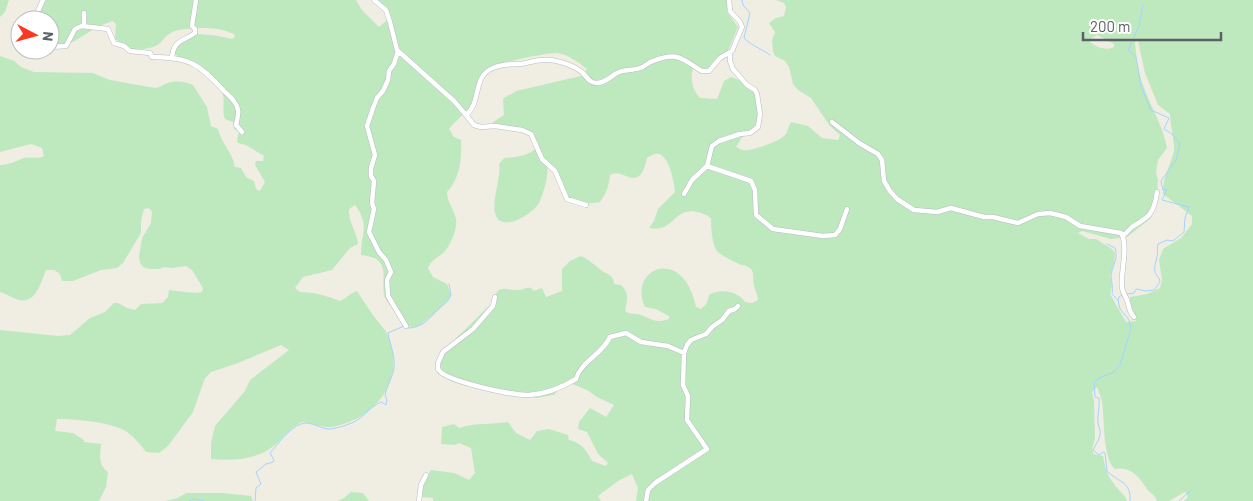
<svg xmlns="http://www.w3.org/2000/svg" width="1253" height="501" font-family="Barlow,sans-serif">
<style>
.green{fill:#bee9bf;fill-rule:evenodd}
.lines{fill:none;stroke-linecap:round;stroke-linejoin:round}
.stream{stroke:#a4d4ff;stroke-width:1}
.minor-casing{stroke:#b8bbc1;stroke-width:5.5}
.minor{stroke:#fff;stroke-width:4.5}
</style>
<rect width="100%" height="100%" fill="#f0ede3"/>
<path class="green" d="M0 0H9L5 12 0 17Z
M44 0H356L362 10 379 27 387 20 384 10 373 0H727V12L738 27 727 53 719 56 707 70 699 67 693 68C690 78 692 90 700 98L717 99 724 81 731 77C740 79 745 86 754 91 757 104 764 127 746 131L736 147C737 147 741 150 743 150 749 152 780 141 784 136 788 133 788 126 791 122L808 126 822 138 838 140 840 135 830 126 811 98 798 90 793 84 789 67 785 61 775 56 773 51 772 40 775 32 769 23 776 18 784 16 786 7 784 3 776 0H1253V501H1184L1188 497 1185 492 1169 501H1157C1155 495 1150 493 1147 489 1139 477 1131 466 1115 469 1102 457 1105 420 1102 402 1101 397 1099 392 1097 387L1092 392 1094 401 1095 438 1092 449 1094 454 1103 456C1105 467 1107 475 1114 484 1118 490 1125 494 1127 501H636L638 488 632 474 618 481 598 496 601 501H433V498L421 497 423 484 431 470 454 473 469 480 475 473 471 448 459 443 455 445 441 444 442 427 454 424 459 428C476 422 491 425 508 422L516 433 530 440 537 431 549 429 568 435 569 440C582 443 586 450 592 461L606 466 608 463 598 454 587 432 578 429 579 422 590 408 606 417 614 405 597 397 587 390 572 384 561 387 554 395 536 398 463 385 453 382 438 374 435 364 439 355 491 304C500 281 502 291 520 290 525 289 526 287 532 288L533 291 542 288 546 297 562 291V269L570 261 581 256C590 260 594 265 601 270 608 275 613 274 614 284L621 285C630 294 627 300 625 311 630 315 635 313 641 315 652 319 656 324 669 319V316L656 309 645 307C627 269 683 244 696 307L701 309 707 303 709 295C720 288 738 291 745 302L752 303 758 300C757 292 755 291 754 285 752 279 755 274 751 269 746 264 741 266 737 263 731 260 724 257 719 253 712 248 711 227 711 219 708 215 706 215 701 213 673 204 675 234 649 228L654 221 658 209 675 192C674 182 669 151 655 154 654 154 648 157 647 158 639 196 623 166 610 175 609 186 606 194 600 202L586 204 569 199 551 164 547 165C549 175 544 191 540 201 536 212 504 233 496 216 490 203 502 177 499 164L504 158C517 157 531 156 539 145L532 133 493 125V122L504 115 503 99C507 95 512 95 516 91L581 76 587 69C579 63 568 54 557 53 549 52 492 64 486 69 473 79 478 95 470 107 464 115 455 121 449 129L454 137 461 140C462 159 460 178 447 192 447 205 458 212 456 226 455 234 450 245 445 251 439 257 431 260 428 268L433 277 447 284 451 295C446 305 433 315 424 322 407 336 398 317 390 305 387 301 385 299 384 295 382 285 386 273 381 264 377 257 368 256 361 255 361 232 370 225 355 205L349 209C348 222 357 232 358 244L350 248 332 270 303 277 295 288 300 292C314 292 327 296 340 301 347 298 350 293 357 291 363 300 369 310 376 319 380 325 387 331 389 338 406 381 374 420 332 427 323 428 312 423 302 422 291 427 284 437 275 445 257 460 232 461 211 459V443L215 426 245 391 250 380 289 350 281 345 238 363 211 372 205 378 193 412 168 446 159 453 146 452C141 445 134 437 127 432 112 422 76 419 57 419L55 431 73 433 84 440V442L101 444C100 455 98 465 108 472L106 487 99 501H0V330L58 336 70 335 90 318 105 312 114 303H118L127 308 135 310 141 304 162 303 168 297 169 290C178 291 195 294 202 292L203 288 192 270 186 266 172 268 164 267 159 269H150L143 267 140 263 139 257 142 238 151 223 152 212 149 208 144 209 141 221V233L123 263 117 268 101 270 73 281H62L60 274 54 270H46C41 282 36 304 19 300 12 298 7 294 0 292V165C9 165 16 161 24 158 31 156 37 160 44 156L42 148 31 144 0 152V56L14 61 21 67 34 72 93 73 110 80 155 88 160 87C169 80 183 80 193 85L207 107 211 126 218 129C221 143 233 153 235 167L241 168 246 177 254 181 256 189 260 191 265 182 255 165 256 161H263L264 156 246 145 238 143 237 139 239 132 234 129 233 122 225 119C221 110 226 101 222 92 220 87 215 80 212 76 201 62 180 63 173 51L176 45 196 34 213 35 233 39 235 35C222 26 190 27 175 31 167 34 165 38 160 43 153 50 139 49 130 49L115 39 116 24 113 21 99 26 73 42 63 45H50V20H35ZM1097 35 1114 44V47C1106 51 1096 47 1090 42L1092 38ZM1138 41 1145 73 1158 105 1170 114C1170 123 1175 145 1174 151 1170 167 1163 175 1163 194L1192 216V224L1181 238 1163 249 1159 260 1162 280 1160 288 1147 294 1130 297V305L1136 321 1126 322 1110 294 1112 285 1110 276 1114 264 1115 253 1112 249 1096 239H1089L1078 233 1082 231 1111 239 1127 237 1151 218 1157 197 1158 180 1156 172 1158 160 1167 148C1163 125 1150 106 1143 85 1138 72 1136 55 1135 42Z
M351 492 363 493 369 501H337L344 498Z
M186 493H223L251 496 253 501H165L178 498Z"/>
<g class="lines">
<path class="stream" d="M742 0 743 5 750 13 744 38C752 46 762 49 770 55
M1107 244 1115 248C1119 260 1111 267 1111 277 1112 284 1113 287 1112 294L1118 300 1120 309 1129 320 1131 329 1120 365 1114 372 1099 378 1094 383 1095 397 1099 398C1100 407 1097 415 1098 423 1099 428 1101 430 1100 435 1099 441 1095 445 1093 450L1099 455 1103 452 1105 453 1107 471C1117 482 1132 481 1130 501
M1127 294 1134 293 1136 289 1146 291 1154 290 1160 282 1159 278C1152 272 1155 265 1157 257 1158 253 1157 248 1158 244L1167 240 1173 241 1184 232 1185 218 1189 207 1162 200 1167 190H1163L1161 181 1176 160 1180 144 1172 134 1164 129 1169 118 1151 110 1141 86 1136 57 1128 50 1139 26 1143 5
M1118 300 1119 297 1123 294
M408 328C420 328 428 321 435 312 441 305 447 305 451 295L449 284
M189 501 194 499 204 501
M255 501 256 488 261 484 256 472 266 464 273 462 274 460 270 453C278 444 289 428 301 424 311 420 321 430 331 429 335 428 345 426 349 424 362 420 369 407 381 402L386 405 387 400 385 396C386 388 390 381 393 373 397 358 390 347 388 333L404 326
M1179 501 1190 491"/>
<defs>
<path id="minor" d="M374 0 386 10 390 22 397 50 454 101 466 115C482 102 472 76 493 68 502 64 511 64 520 64 528 63 535 60 543 60 554 59 570 64 579 70 587 74 587 83 597 83 605 83 610 77 617 73 624 69 632 71 640 68 645 67 648 62 653 61 679 51 681 59 702 71H709L720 58 732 51 742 27 740 22 730 11 729 0
M34 20 43 0
M82 26 108 29 114 43 124 46 130 51 150 53 152 57C190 57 199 64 224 91 229 96 237 102 238 110 239 114 237 120 236 125L242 132
M50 47 66 46 75 29 84 25V13
M398 51 394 64 389 71 388 80 383 91 377 98 373 108 367 126 375 155 371 168V176L374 181 372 203 374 209 369 232 379 252 386 260 391 272 387 280 388 296 406 326
M172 57C174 40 182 42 195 33V29L192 26 196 0
M466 115 474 125 481 127 495 126 522 130 531 134 542 159 555 171 567 199 586 205
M832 122 859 143 878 154 882 160 884 181 890 191 897 199 914 210 937 212 951 208 984 217H993L1018 223 1038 214 1050 213 1066 217 1080 226 1121 233C1129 246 1120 274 1122 288 1123 294 1127 298 1128 303 1129 308 1130 313 1134 317
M707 166 751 181 755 190 756 215 773 229 823 236 835 235 840 229 847 209
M684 194 692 180 707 166 712 146 719 141 740 134 750 133 758 127 760 114 757 94 755 90 747 85 733 69 730 61V52
M1123 236C1126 233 1129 230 1132 227 1149 217 1154 214 1157 192
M495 297 493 306 473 329 443 352 438 363V369C444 381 514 396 529 395 546 394 561 388 576 379 581 361 602 355 610 337L626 333 641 342 668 346 684 353
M419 501 421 485 426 475
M646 501 648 490 655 483 707 449 687 420 688 396 683 385 684 353 687 345 691 340 706 334 712 327 722 320 729 311 735 309 738 306"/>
</defs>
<use href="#minor" class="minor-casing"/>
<use href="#minor" class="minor"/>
</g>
<g transform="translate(35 35) rotate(96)"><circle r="24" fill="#ffffff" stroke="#bdbfc2"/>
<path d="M0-4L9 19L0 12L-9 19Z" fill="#f93921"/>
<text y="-8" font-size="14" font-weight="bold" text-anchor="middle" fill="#5b6066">N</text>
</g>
<path d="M1083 32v8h138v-8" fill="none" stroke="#5b6066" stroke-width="2.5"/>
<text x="1090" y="32" font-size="15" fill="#5b6066" stroke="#ffffff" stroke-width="4" paint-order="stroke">200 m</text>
</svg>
